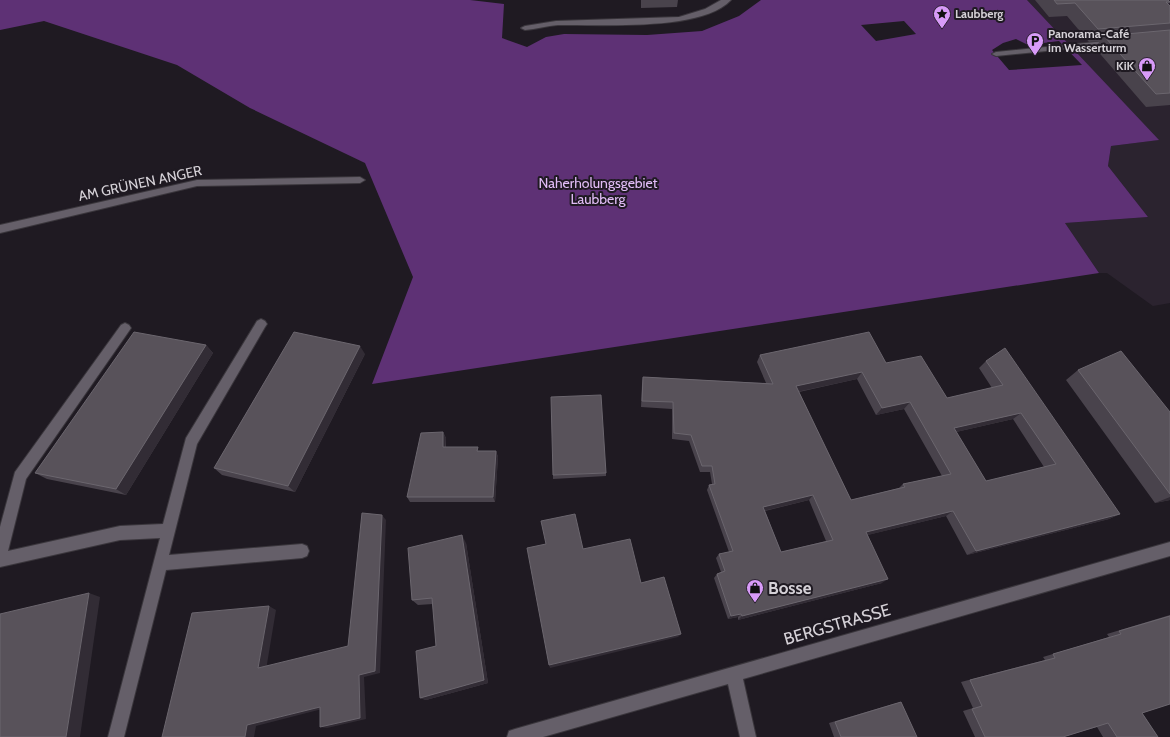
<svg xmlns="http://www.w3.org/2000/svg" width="1170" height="737" font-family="Cabin,sans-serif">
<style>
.built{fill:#2b232f}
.forest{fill:#5e3175;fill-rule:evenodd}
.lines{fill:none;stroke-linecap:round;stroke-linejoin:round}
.lane-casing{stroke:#3a363c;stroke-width:2}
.street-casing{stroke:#3a363c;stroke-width:2}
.lane{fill:#655f69;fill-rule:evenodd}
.street{fill:#655f69;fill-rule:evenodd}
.wall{fill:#49434c;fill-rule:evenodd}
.shaded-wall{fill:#322c35}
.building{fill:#58525a;stroke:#6b666e;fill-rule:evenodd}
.labels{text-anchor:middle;stroke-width:4;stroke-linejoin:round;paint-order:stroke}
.far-poi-label{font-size:12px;font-weight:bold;fill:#d5d1d7;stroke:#1f1a22;text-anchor:start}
.street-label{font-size:14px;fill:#d5d1d7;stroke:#1f1a22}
.park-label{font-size:14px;fill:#e2bdf7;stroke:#1f1a22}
.near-poi-label{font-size:17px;font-weight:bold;fill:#d5d1d7;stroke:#1f1a22;text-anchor:start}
.near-street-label{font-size:17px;fill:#d5d1d7;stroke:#1f1a22}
</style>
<rect width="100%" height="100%" fill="#1f1a22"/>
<path class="built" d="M1027 0H1170V303L1153 306 1107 273H1099L1065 223 1148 217 1108 166 1111 146 1158 140Z"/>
<path class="forest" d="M0 0H470L504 4 502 38 527 47 546 37 564 34 647 35 702 31 739 16 761 0H1027L1159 140 1111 146 1108 166 1148 217 1065 223 1099 273 372 384 413 277 365 163 250 108 177 65 44 21 0 30ZM904 21 916 34 876 41 861 25ZM1016 39 1028 45 1059 41 1082 65 1009 70 992 50 1003 43Z"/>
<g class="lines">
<defs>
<path id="lane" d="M721 0H731C701 32 601 24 558 25 547 26 536 29 525 30L521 28 525 26 556 21 679 17 705 9Z
M1115 40 1119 42 1118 44 996 56 992 54 996 52Z
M261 319 265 321 267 324 265 327 197 444 169 555 302 544 307 546 309 551 307 556 302 558 166 570 124 737H108L160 538 120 540 0 567V527L15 472 121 325 125 323 129 325 131 328 129 331 26 479 8 551 120 526 163 524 186 438 257 321Z"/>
<path id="street" d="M360 177 365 180 360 183 197 186 0 233V225L197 180Z
M1170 542V556L743 679 756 737H740L728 684 543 737H507L509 731 515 729Z"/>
</defs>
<use href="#lane" class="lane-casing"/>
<use href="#street" class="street-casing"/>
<use href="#lane" class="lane"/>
<use href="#street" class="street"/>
</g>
<path class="wall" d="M641 0H678L677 7 641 8Z
M1035 0H1168L1170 2 1168 4 1170 6V105L1146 107 1095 48 1100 41 1089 42 1067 16 1049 17Z
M206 345 213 353 126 495 47 479 35 473Z
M365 354 295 492 222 475 214 468Z
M760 355 886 363 947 398 992 388 979 368 986 361 1120 514 1109 519 967 555 946 516 867 535 882 583 738 620V617L728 619 714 578 717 574 721 572 716 558 719 554 729 552 707 490 709 485 712 484 710 472H700L689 441 672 439V409L641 407 642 384 643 377 766 383 757 362ZM857 379 876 415 904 409 942 476 903 484 899 488 851 500 799 392ZM1013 419 1044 467 986 481 956 432ZM809 500 826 541 781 552 765 511Z
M1078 370 1170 412V500L1155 503 1066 380Z
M443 432 446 438V447L479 451H496L498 457 495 502H410L407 497Z
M606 473V476L553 479V475Z
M466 543 488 683 426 700 420 698 436 646 433 604 418 605 412 600Z
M1170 615V704L1142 713 1158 737H1103L1097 727 1063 737H975L963 711 973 708 961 682 1045 660 1043 657 1109 637 1107 634Z
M901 702 917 737H834L829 723 893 704Z"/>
<path class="shaded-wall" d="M206 345 213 353 126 495 116 489Z
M360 346 365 354 295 492 288 486Z
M862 372 857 379 792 393 796 386Z
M910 402 904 409 876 415 882 408Z
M1021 413 1013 419 947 434 954 428Z
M443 432 446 438 445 453 443 447Z
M496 451 498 457 495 502 493 497Z
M813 495 809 500 759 512 763 507Z
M1170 497V500L1155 503Z
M953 511 946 516 860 537 866 532Z
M1120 514 1109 519 967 555 976 551Z
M382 515 386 520 380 673 364 677 366 719 327 728 320 727 359 675Z
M462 535 466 543 488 683 426 700 420 698 484 680Z
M888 579 882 583 738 620 742 616Z
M89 593 100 597 80 737H66Z
M269 606 276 610 266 670 258 668Z
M741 614 738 617 728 619 731 616Z
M681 634 678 637 550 668 549 665Z
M320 707 326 708 256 726 254 737H245L247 725Z"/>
<path class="building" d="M1054 0H1168L1170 2H1166L1170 6V23L1098 29 1075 3 1057 4Z
M1170 30V93L1156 94 1104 36Z
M134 332 206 345 116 489 35 473Z
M294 332 360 346 288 486 214 468Z
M869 332 886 363 921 356 947 398 1003 385 986 361 1005 348 1120 514 976 551 953 511 866 532 888 579 742 616 741 614 731 616 717 574 725 571 719 554 733 551 709 485 715 484 712 466H702L691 435 674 433 673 402 642 401 643 377 773 384 760 355ZM862 372 882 408 910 402 951 474 903 484 905 487 851 500 796 386ZM1021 413 1056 464 986 481 954 428ZM813 495 833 540 781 552 763 507Z
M1121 351 1170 412V494L1078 370Z
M601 395 606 473 553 475 551 397Z
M443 432V447H478L477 451H496L493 497H407L421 433Z
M362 513 382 515 375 671 359 675 360 718 320 727V707L247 725 245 737H162L192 613 269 606 258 668 348 646Z
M575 514 583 549 630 539 641 583 664 577 681 634 549 665 527 548 546 544 541 521Z
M462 535 484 680 420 698 416 651 436 646 432 598 412 600 408 548Z
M89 593 66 737H0V614Z
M1170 616V704L1142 713 1158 737H1117L1108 723 1063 737H985L972 709 982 706 970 680 1055 658 1053 654 1121 634 1119 631Z
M901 702 917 737H841L835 722Z"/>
<defs>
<symbol id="sight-pin" viewBox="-11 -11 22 30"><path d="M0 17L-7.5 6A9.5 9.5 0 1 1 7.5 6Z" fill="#d89bf8" stroke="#1f1a22"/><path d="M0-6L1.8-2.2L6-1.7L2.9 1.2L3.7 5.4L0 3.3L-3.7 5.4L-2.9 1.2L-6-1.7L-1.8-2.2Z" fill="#111"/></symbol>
<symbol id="parking-pin" viewBox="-11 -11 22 30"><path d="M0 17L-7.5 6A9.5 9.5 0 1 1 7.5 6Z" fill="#d89bf8" stroke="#1f1a22"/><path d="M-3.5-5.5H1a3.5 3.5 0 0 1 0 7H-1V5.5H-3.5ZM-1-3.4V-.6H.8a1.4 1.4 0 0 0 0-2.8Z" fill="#111"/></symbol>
<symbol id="shop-pin" viewBox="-11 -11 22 30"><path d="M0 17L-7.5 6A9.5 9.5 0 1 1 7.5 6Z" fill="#d89bf8" stroke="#1f1a22"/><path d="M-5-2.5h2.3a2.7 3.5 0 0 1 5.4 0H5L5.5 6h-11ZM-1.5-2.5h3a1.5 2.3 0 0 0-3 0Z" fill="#111"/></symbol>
</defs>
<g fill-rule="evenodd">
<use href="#sight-pin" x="932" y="4" width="20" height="27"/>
<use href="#parking-pin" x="1025" y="31" width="20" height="27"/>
<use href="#shop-pin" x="1137" y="56" width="20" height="27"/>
<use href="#shop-pin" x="745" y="578" width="20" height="27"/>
</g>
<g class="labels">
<g class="far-poi-label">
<text x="955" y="18">Laubberg</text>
<text x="1048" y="38">Panorama-Café<tspan x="1048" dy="14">im Wasserturm</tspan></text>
<text x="1134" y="70" text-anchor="end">KiK</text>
</g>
<g class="street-label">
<text transform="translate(140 183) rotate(-12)" y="5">AM GRÜNEN ANGER</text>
</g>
<g class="park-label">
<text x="598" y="188">Naherholungsgebiet<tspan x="598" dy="16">Laubberg</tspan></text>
</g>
<g class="near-poi-label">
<text x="768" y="594">Bosse</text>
</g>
<g class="near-street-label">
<text transform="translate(837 624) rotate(-16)" y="6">BERGSTRASSE</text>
</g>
</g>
</svg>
